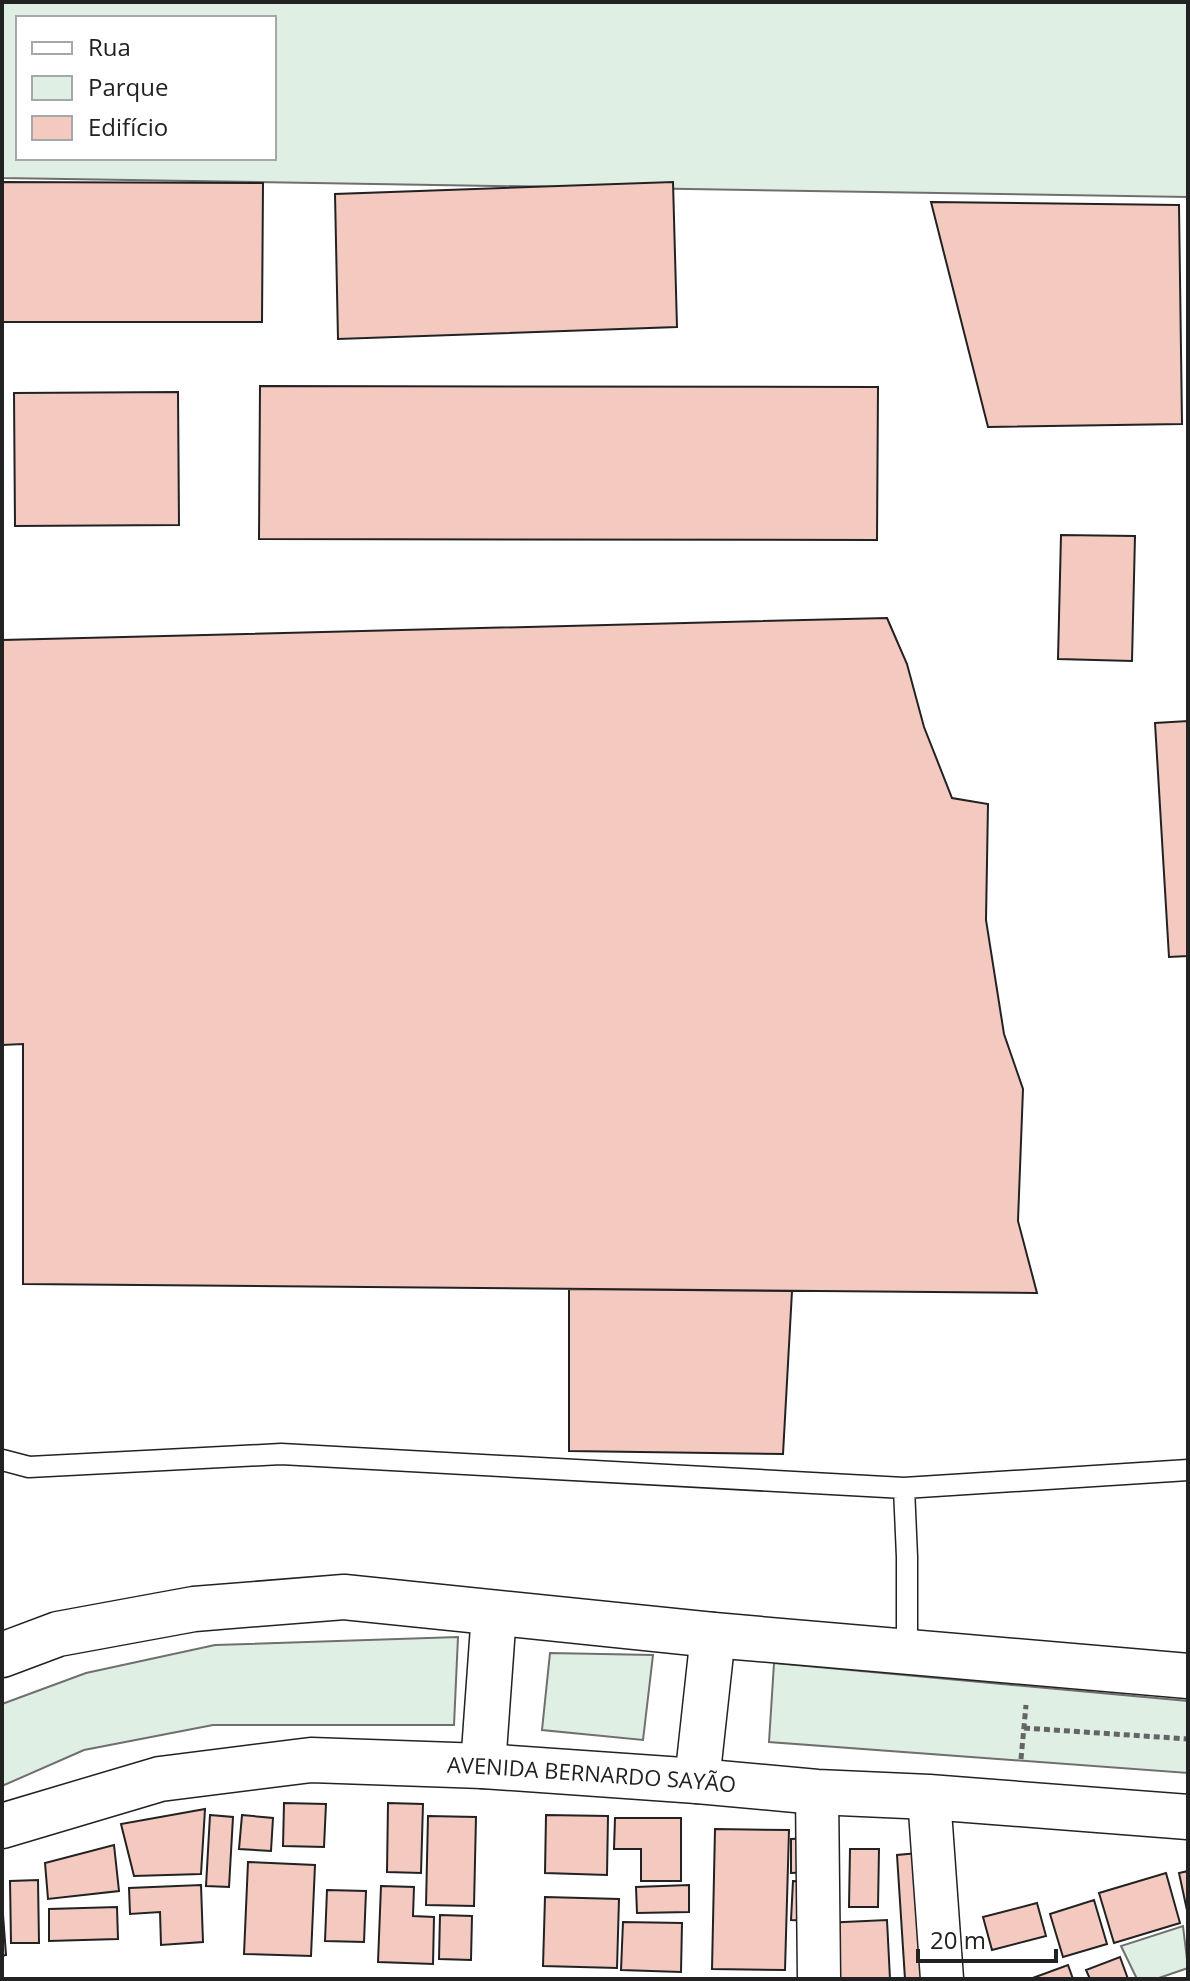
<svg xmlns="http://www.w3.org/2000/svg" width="1190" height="1981" font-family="'Open Sans',sans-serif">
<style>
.green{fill:#e0efe3;stroke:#6f6f6f;stroke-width:2;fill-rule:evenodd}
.building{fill:#f3c9c0;stroke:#222;stroke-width:2}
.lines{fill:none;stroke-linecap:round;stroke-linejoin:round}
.service-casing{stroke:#222;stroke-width:23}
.minor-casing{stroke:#222;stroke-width:45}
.tertiary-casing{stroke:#222;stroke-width:47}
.path{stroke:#646464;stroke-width:5;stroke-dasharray:6 4;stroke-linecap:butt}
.service{stroke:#fff;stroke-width:20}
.minor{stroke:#fff;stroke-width:42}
.tertiary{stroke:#fff;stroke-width:44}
.labels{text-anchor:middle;stroke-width:6;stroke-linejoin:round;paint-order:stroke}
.street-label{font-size:22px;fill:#222;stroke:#fff}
</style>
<rect width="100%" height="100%" fill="#fff"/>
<path class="green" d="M2 2H1188V197L2 178ZM18 18H274V158H18Z
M458 1637 454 1725H213L84 1750 2 1786V1704L86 1673 215 1645Z
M550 1653 653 1655 643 1740 542 1730Z
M774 1663 1188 1701V1773L769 1742Z
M1183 1926 1188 1968 1156 1979H1137L1121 1946Z"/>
<path class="building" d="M2 182 263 183 262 322H2Z
M673 182 677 327 338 339 335 194Z
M931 202 1179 205 1182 424 988 427Z
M260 386 878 387 877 540 259 539Z
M178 392 179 525 15 526 14 393Z
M1061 535 1135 536 1132 661 1058 659Z
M887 618 907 664 924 727 952 798 988 804 986 920 1004 1034 1023 1089 1018 1221 1037 1293 23 1284V1044L2 1045V640Z
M1188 721V956L1169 957 1155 723Z
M569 1289 792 1291 783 1454 569 1451Z
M284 1803 326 1804 324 1847 283 1846Z
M388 1803 423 1804 421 1873 387 1872Z
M205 1809 201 1874 134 1876 121 1824Z
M210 1815 233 1817 229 1887 206 1886Z
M242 1815 273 1818 271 1851 239 1849Z
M546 1815 608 1816 607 1875 545 1873Z
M428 1816 476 1817 474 1906 426 1905Z
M615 1818H681V1881H641V1849H614Z
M715 1829 789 1830 785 1970 712 1969Z
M813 1838 814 1872 791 1873V1839Z
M114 1845 119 1891 48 1899 45 1863Z
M850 1849H879L878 1907H849Z
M929 1852 939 1979H905L897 1855Z
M248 1862 315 1865 311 1956 244 1954Z
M1188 1871V1915L1179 1873Z
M1166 1873 1180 1923 1114 1943 1099 1893Z
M38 1880 39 1943H11L10 1881Z
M793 1881 815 1882 813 1921 791 1920Z
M201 1885 203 1942 161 1945 160 1912 130 1914 129 1888Z
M689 1885V1912L637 1913 636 1887Z
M381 1886 414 1887 413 1916 434 1917 433 1964 378 1962Z
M327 1890 366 1891 364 1942 325 1941Z
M545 1897 619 1899 617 1968 543 1966Z
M1094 1900 1107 1944 1063 1957 1050 1914Z
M2 1901 6 1955 2 1956Z
M1037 1903 1046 1936 992 1950 983 1917Z
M117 1907 118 1939 49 1941V1909Z
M440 1915 472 1916 471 1960 439 1959Z
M887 1920 890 1979H825L823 1923Z
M623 1922 682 1923 681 1972 621 1970Z
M1120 1957 1128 1979H1090L1086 1970Z
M1068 1965 1073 1979H1030Z"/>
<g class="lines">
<defs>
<path id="service" d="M2 1460 29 1467 281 1454 904 1488 1188 1470
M904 1488 907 1557V1652"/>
<path id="minor" d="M817 1792 819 1979
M929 1797 942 1979"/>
<g id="tertiary">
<path d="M2 1655 58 1634 194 1609 344 1597 713 1635 1188 1676"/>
<path d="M483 1766 494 1613"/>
<path d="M697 1781 713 1635"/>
<path id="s1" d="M2 1826 160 1779 311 1760 483 1766 697 1781 817 1792 929 1797 1188 1817"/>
</g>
</defs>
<use href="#service" class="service-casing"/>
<use href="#minor" class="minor-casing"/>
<use href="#tertiary" class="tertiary-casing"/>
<path class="path" d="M1024 1728 1188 1739
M1021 1759 1026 1705"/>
<use href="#service" class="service"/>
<use href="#minor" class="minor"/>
<use href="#tertiary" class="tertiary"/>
</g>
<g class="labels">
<g class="street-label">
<text dy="8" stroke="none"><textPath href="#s1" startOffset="598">AVENIDA BERNARDO SAYÃO</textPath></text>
</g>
</g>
<rect width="1190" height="1981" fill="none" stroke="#222222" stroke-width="8"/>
<rect x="16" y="16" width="260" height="144" fill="#ffffff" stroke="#a7a7a7" stroke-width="2"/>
<rect x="32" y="42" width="40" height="12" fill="#ffffff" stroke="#a7a7a7" stroke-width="2"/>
<text x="88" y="56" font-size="24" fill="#222222">Rua</text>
<rect x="32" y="76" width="40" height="24" fill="#e0efe3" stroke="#a7a7a7" stroke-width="2"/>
<text x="88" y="96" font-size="24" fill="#222222">Parque</text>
<rect x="32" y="116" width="40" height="24" fill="#f3c9c0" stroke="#a7a7a7" stroke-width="2"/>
<text x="88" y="136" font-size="24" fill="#222222">Edifício</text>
<path d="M918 1949v12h138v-12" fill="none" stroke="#222222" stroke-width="4"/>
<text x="930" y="1949" font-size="24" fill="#222222" stroke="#ffffff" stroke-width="6" paint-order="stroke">20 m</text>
</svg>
